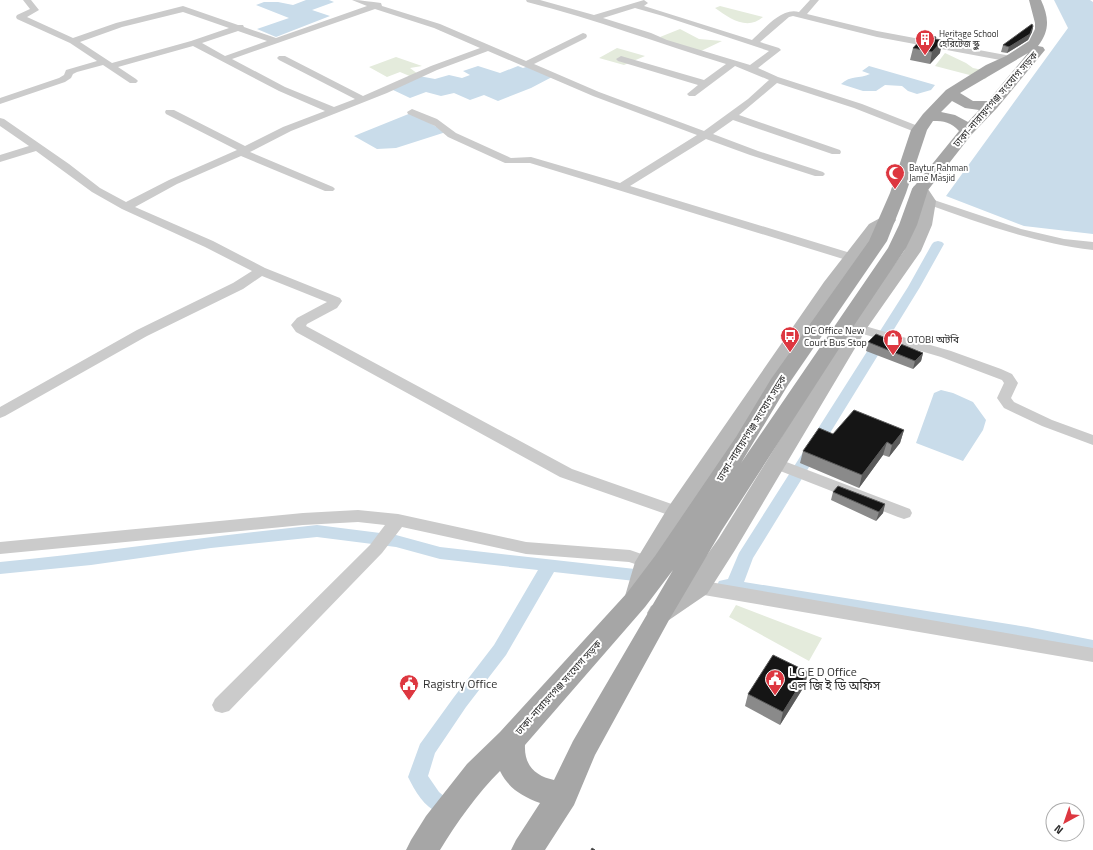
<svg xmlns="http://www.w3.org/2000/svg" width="1093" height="850" font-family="'Titillium Web','Noto Sans Bengali',sans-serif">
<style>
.green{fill:#e4ebdc}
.water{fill:#c9dcea}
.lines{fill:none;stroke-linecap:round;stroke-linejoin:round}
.canal{fill:#c9dcea;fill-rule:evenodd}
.street{fill:#cbcbcb;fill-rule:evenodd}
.secondary{fill:#b8b8b8;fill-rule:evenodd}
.primary{fill:#a6a6a6;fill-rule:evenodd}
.wall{fill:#8a8a8a}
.shaded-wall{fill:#5b5b5b}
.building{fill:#151515;stroke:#5b5b5b}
.labels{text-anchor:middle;stroke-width:4;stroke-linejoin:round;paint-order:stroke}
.far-poi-label{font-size:9px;fill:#2e2e2e;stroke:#fff;text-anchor:start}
.street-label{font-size:10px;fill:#2e2e2e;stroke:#fff}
.poi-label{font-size:10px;fill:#2e2e2e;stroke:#fff;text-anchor:start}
.near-poi-label{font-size:12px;fill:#2e2e2e;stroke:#fff;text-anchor:start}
</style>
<rect width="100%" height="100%" fill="#fff"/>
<path class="green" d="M720 6 763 17C747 31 729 18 715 8Z
M680 29 699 39 722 41 699 52 666 41 660 37Z
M617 48 645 56 624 65 599 58Z
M945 53 966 63 973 68 992 72 985 79 935 66Z
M396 57 422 66 410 68 418 74 412 77 400 72 387 77 369 67Z
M736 605 822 638 809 661 729 617Z"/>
<path class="water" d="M306 0H329L334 2 312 10 330 16 276 37 257 29 289 18 256 5 264 2H278L293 5Z
M1054 0H1090L1093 2V234L1024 226 946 196 1068 28Z
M478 66 500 73 518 66 523 68 529 66 552 77 531 88 498 101 484 95 470 100 454 93 441 96 426 92 410 98 391 89 419 76 435 79 449 75 462 78 470 75 463 71Z
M869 66 935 85 931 90 917 94 908 91 902 86 885 85 876 91H863L841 84C851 75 859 79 870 74L862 71Z
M411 113 446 132 396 148 377 149 354 136Z
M941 390 953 393 973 402 986 420 983 430 963 461 916 443 934 393Z"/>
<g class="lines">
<path class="canal" d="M938 241 942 242 944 244 920 287 753 558 744 582 1027 627 1093 640V654L1027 641 725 591 719 589 717 585 719 581 728 579 739 553 908 287 932 244 934 242Z
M317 525 396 535 440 547 635 569 641 571 643 575 641 579 635 581 554 572 506 655 466 707 435 753 428 776 439 792 446 798 449 804 446 810 439 813C424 807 415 791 408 777L420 744 454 697 494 645 538 570 440 559 396 547 317 537 211 548 91 565 0 574V562C106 552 211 536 317 525Z"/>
<path class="street" d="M23 0H31L39 10 27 17 73 38 116 23 183 6 238 25H243L244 27 276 38 367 6 352 0C362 0 371 2 381 3L382 6 440 24 526 61 583 33 586 34 587 36 586 38 534 64 599 92 704 131 748 99 769 80 735 66 695 96H689L687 94 698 85 618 61 616 59 621 56 704 80 726 64C660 44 595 19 527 2L526 0H540L594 15 644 0 648 3 644 6 752 40C765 29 781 7 799 12L810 0H819L807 14 877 31 1011 56 1016 59 1011 62 877 37 793 16 789 17 760 42 779 48 781 50 758 68 778 77 862 104 923 128 924 130 923 132H915L854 108 777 83 739 115 840 150 841 152 840 154H832L733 120 713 134 758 151 823 172 825 174 823 176H815L750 155 706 139 630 186 857 255 859 258 857 261 853 262 530 163H505L448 137 435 126 408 114 407 112 412 109 437 119 456 133 511 158 531 157 620 183 697 135 593 96 488 51 437 70 387 93 291 131 250 152 333 187 335 189 333 191H325L241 156 177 184 135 207 213 241 265 268 340 298 342 301 337 308 307 324 306 326 572 469 683 508 685 512 683 516 677 518 560 477 296 332 291 325 297 318 327 302 262 276 243 289 147 336 5 416 0 418V407L137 330 233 283 252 271 205 247 122 209 92 192 36 151 0 162V155L29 146 0 126V118L4 119 69 164 100 188 126 202 169 180 237 150 166 114 165 112 166 110H174L245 146 283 127 325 111 279 91 193 46 118 67 136 79 138 81 136 83H130L103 65 77 72 73 74 71 78 65 82 0 104V98L59 78 64 75 66 70 97 61 70 43 17 19 16 17 17 15 30 9ZM635 8 663 16 769 51 750 65 667 40 651 33 603 18ZM375 9 434 28 480 48 431 66 363 96 285 56H279L277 58 279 60 355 99 334 107 285 87 232 59ZM183 12 229 28 191 41 112 63 80 42 122 27ZM238 31 267 41 225 56 202 43Z
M928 198 1021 229 1064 239 1093 242V250C1033 243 980 223 924 203L922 201 924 199Z
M858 324 951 351 1001 369 1012 374 1018 383 1011 398 1014 402 1052 420 1093 435V445L1042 426 1004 408 997 398 1004 383 1002 380 941 357 853 331 851 328 853 325Z
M776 458 910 509 912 513 910 517 904 519 898 517 770 467 768 463 770 459Z
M358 510 398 514 526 542 630 550 653 558 656 562 653 566 647 568 629 562 526 554 402 527 382 553 229 711 222 713 215 711 212 705 215 699 370 545 385 525 358 522 303 525 0 554V542L303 513Z
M698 580 1093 648V662L698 594 692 592 689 587 692 582Z"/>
<path class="secondary" d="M920 184 926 186 936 201 932 225 921 251 867 328 735 550 707 594 669 620 660 623 651 620 647 613 651 606 689 580 719 538 849 328 904 251 916 225 920 201 912 189 914 186Z
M888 215 894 217 896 220 894 223 881 232 837 289 685 517 659 562 649 596 646 603 637 605 628 603 625 596 635 562 669 506 824 282 869 224 882 217Z"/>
<path class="primary" d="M1029 0H1041C1049 17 1050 31 1038 46L1043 47 1045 50 997 108 972 134 928 190 917 225 906 248 855 324 722 530 669 620 595 755 574 805 545 850H511L516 840 540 803C522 796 509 789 500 771 477 794 457 822 440 850H406L411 840 426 816 467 764 500 732 627 593 655 556 736 437 771 379 869 241 890 193 911 130 923 114 946 90 986 65 1006 56 1029 41 1035 29V23ZM1028 53 988 101H973L960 93ZM952 101 965 108 979 110 968 122 955 115 941 112ZM933 121C944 121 951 122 959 131L912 189 899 225 888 248 741 463 788 385 887 241 906 193 927 130ZM673 570 573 741 554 780C535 776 524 765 525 745L645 607Z"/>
</g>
<path class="wall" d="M1033 26 1032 32 1028 40 1007 53 1001 52 1003 45Z
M936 39 940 53 930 64 910 60 913 48Z
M868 342 923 353 921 361 913 369 866 351Z
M904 430 900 443 889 457 883 455 859 488 800 463 803 451 833 434Z
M833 492 885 504 883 513 876 521 831 500Z
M808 672 805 685 780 725 745 706 748 694Z"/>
<path class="shaded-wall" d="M1033 26 1032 32 1028 40 1007 53 1009 47Z
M943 40 940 53 930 64 932 52Z
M923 353 921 361 913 369 915 361Z
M904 430 900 443 889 457 892 445Z
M887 442 883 455 859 488 862 475Z
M885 504 883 513 876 521 879 512Z
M808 672 805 685 780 725 783 712Z"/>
<path class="building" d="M1032 24 1033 26 1030 34 1009 47 1003 45Z
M925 35 936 37 935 39 943 40 932 52 913 48Z
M876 334 923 353 915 361 868 342Z
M854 410 904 430 892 445 887 442 862 475 803 451 819 428 833 434Z
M838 486 885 504 879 512 833 492Z
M773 655 808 672 783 712 748 694Z
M592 848 595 850H591Z"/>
<defs>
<symbol id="building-pin" viewBox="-11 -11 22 30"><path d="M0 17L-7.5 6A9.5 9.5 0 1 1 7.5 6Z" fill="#dd3740" stroke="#fff"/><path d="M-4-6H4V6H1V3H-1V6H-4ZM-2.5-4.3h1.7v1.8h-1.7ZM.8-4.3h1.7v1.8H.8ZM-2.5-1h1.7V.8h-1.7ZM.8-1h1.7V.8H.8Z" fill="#fff"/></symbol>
<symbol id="mosque-pin" viewBox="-11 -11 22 30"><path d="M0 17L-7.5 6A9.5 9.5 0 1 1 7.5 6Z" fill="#dd3740" stroke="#fff"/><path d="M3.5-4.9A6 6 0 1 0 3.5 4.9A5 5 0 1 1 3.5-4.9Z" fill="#fff"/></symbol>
<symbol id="bus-pin" viewBox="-11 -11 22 30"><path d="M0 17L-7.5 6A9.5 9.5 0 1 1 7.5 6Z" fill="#dd3740" stroke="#fff"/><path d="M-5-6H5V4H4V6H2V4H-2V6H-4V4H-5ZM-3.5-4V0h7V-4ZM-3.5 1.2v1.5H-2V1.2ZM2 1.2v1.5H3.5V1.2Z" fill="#fff"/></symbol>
<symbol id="shop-pin" viewBox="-11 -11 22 30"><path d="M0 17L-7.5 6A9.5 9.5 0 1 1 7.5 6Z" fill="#dd3740" stroke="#fff"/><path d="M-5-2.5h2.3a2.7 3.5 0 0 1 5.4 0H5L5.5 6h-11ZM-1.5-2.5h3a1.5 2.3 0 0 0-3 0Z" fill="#fff"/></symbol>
<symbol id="civic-pin" viewBox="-11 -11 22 30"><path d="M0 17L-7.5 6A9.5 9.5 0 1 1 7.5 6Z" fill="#dd3740" stroke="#fff"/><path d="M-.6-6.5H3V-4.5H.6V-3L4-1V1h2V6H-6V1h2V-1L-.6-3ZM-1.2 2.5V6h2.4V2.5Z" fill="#fff"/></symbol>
</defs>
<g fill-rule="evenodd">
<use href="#building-pin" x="914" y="28" width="22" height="30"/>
<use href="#mosque-pin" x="884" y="162" width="22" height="30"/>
<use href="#bus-pin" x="779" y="325" width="22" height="30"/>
<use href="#shop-pin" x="882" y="328" width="22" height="30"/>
<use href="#civic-pin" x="764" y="668" width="22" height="30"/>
<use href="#civic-pin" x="398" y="673" width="22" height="30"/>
</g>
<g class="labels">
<g class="far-poi-label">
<text x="939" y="37">Heritage School<tspan x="939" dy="10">হেরিটেজ স্কুল</tspan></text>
<text x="909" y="171">Baytur Rahman<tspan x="909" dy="10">Jame Masjid</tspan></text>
</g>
<g class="street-label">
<text transform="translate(995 99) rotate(-49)" y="4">ঢাকা-নারায়ণগঞ্জ সংযোগ সড়ক</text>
<text transform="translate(751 428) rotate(-58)" y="4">ঢাকা-নারায়ণগঞ্জ সংযোগ সড়ক</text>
<text transform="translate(558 687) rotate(-48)" y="4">ঢাকা-নারায়ণগঞ্জ সংযোগ সড়ক</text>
</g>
<g class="poi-label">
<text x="804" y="334">DC Office New<tspan x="804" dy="12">Court Bus Stop</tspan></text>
<text x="907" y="343">OTOBI অটবি</text>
</g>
<g class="near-poi-label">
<text x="789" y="676">L G E D Office<tspan x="789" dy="14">এল জি ই ডি অফিস</tspan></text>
<text x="423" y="688">Ragistry Office</text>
</g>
</g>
<g transform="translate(1065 822) rotate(220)"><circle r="19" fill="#ffffff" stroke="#ababab"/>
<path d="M0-3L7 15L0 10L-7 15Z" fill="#dd3740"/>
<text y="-6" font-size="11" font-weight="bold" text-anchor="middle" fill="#2e2e2e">N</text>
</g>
</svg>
